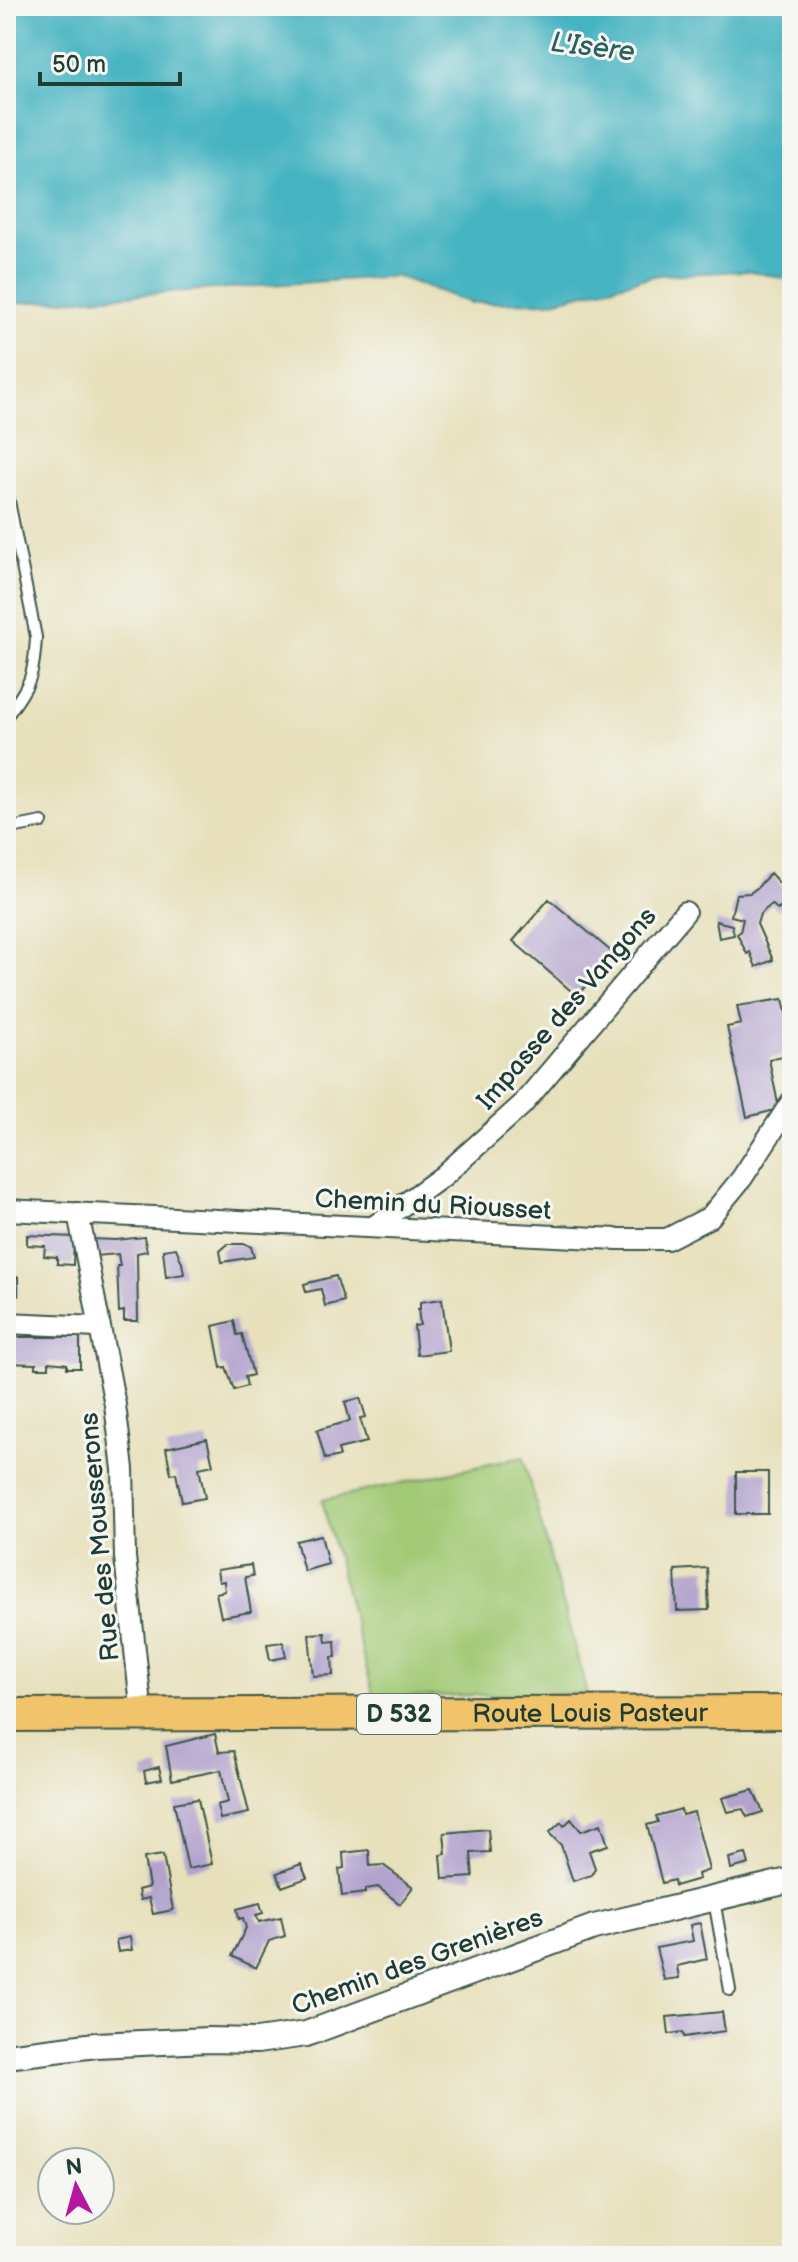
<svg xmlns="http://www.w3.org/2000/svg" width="798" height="2262" font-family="'Balsamiq Sans',sans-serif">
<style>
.green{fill:#a2c974;stroke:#608354;stroke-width:2}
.water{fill:#45b3c1;stroke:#32787a;stroke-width:2}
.building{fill:#b2a3ce}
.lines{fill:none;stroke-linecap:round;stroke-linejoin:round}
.service-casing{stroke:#3d5548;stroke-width:14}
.minor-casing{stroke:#3d5548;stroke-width:24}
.tertiary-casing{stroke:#3d5548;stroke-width:28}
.primary-casing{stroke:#3d5548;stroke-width:36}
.service{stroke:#fff;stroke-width:10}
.minor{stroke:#fff;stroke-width:20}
.tertiary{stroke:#fff;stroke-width:24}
.primary{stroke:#f1c36a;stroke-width:32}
.labels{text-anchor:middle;stroke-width:6;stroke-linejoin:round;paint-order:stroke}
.shield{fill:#f6f6f2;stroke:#60746d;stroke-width:2}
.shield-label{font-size:24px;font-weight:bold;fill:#1f3d34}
.street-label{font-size:26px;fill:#1f3d34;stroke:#f6f6f2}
.water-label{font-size:28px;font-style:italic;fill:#2a605e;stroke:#f6f6f2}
</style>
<rect width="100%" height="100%" fill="#f6f6f2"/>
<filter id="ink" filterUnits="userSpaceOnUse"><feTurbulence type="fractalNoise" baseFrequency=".0125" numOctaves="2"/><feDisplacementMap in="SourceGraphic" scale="16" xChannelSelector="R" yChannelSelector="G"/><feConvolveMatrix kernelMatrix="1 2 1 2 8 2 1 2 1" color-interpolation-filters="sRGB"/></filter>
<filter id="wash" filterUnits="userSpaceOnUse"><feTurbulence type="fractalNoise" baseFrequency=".006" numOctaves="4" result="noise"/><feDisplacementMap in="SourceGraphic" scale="32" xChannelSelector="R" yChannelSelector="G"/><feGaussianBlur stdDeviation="1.8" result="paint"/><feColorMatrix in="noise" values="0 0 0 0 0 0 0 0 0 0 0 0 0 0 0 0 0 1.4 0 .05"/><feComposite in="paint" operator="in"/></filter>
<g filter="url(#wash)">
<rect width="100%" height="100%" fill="#e7e0bb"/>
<path class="green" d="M523 1457 587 1693 374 1697 322 1500Z"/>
<path class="water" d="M6 6H792V280L749 271 658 275 549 302 471 303 396 276 6 304Z"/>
<g id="blocks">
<path class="building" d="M770 873 792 897V928L789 932 783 924 791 915 782 906 778 910 772 904 760 914 757 924 773 960 756 967 750 952 747 954 737 934 740 932 743 919 731 916 736 894 750 893 758 887Z
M549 899 613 953 577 996 513 941Z
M716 921 732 925 734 935 719 938Z
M783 999 792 1041V1054L769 1059 779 1109 747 1117 727 1027 741 1024 737 1006Z
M27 1235 74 1237 73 1265 57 1264V1257L44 1256 45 1246 27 1245Z
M144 1237 147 1251 137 1253 138 1321H124V1311L119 1312 117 1266H120L118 1254 94 1256 90 1239 116 1240Z
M228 1244H246L251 1247 254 1257 222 1262 220 1251Z
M176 1248 182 1263 184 1274 166 1277 163 1250Z
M336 1276 344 1301 325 1306 321 1289 306 1292 304 1284Z
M6 1277H18V1296H6Z
M442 1299 449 1351 417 1355 414 1326 420 1325 418 1309H420V1302Z
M234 1321 237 1335 242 1334 253 1375 245 1377 247 1386 234 1390 226 1367 221 1368 213 1326Z
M18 1337H80V1368H67V1364L59 1363 49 1362V1368H36V1364L6 1363V1339Z
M360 1398 366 1417 360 1418 367 1442 338 1449 340 1456 325 1459 317 1430 350 1421 345 1402Z
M207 1439 213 1465 199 1468 205 1498 182 1502 176 1473 171 1474 166 1448Z
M736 1472H768V1514H736Z
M321 1535 328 1564 304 1571 296 1541Z
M251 1565 253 1576 245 1577 251 1612 221 1617 216 1593 225 1591 224 1581 219 1582 217 1570Z
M707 1568 709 1610 677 1611 675 1570Z
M325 1633 326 1642 335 1641 336 1657H332L333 1675 313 1676 309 1634Z
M283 1642 286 1657 270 1660 267 1644Z
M215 1734 219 1752 234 1751 249 1813 220 1819 217 1805 228 1802 221 1770 172 1780 166 1746Z
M159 1767 162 1779 146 1782 144 1771Z
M753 1790 763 1812 747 1817 743 1809 727 1812 722 1798Z
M198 1799 212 1864 188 1869 174 1803Z
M681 1809 682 1815 694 1812 709 1870 698 1874 699 1879 675 1886 674 1880 662 1883 647 1825 658 1822 656 1816Z
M571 1819 581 1831 601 1824 608 1845 589 1851 595 1868 592 1875 573 1881 561 1845 549 1833 561 1822 564 1826Z
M488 1829 490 1852 471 1853 473 1877 443 1879 441 1855 446 1854 444 1833Z
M369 1850 370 1866 383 1865 413 1887 400 1904 378 1887 365 1889V1893L342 1896 339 1869 344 1868 343 1853Z
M746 1854 749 1864 731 1869 729 1858Z
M163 1855 173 1910 153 1914 149 1898 140 1900 138 1890 149 1887 144 1858Z
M301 1864 307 1878 282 1887 277 1873Z
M260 1903 263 1913 256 1915 259 1922 281 1917 285 1936 269 1941 256 1968 232 1956 246 1928 243 1918 239 1919 237 1909Z
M700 1923 707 1959 677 1966 679 1978 664 1980 656 1948 693 1941 690 1925Z
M130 1937 132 1950 118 1952 116 1940Z
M722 2012 725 2031 684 2037 683 2032 669 2034 667 2017Z"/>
</g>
</g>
<g filter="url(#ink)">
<use href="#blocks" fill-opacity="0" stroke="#3d5548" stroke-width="2"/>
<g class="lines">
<defs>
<path id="service" d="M6 486 36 637C34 677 30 685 6 717
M6 829 42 822
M714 1900 730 1990"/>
<path id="minor" d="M6 1210 618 1239H667L710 1217 742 1178 792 1101
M78 1213 115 1405 123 1469 125 1557 142 1715
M373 1227 443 1176 522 1105 685 912
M6 1323 99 1327"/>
<path id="tertiary" d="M6 2056 96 2045 208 2040 257 2041 306 2034 594 1927 792 1880"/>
<g id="primary">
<path id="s1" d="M6 1715 792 1712"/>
</g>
</defs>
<use href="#service" class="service-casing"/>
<use href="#minor" class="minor-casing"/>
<use href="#tertiary" class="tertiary-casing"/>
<use href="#primary" class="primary-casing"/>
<use href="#service" class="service"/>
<use href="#minor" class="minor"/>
<use href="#tertiary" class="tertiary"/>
<use href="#primary" class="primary"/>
</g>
</g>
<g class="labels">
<rect class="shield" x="357" y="1694" width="84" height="40" rx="6"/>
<g class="shield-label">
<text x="399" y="1722">D 532</text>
</g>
<g class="street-label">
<text transform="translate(566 1008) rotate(-49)" y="9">Impasse des Vangons</text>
<text transform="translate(433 1204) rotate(3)" y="9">Chemin du Riousset</text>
<text transform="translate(99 1537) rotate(-95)" y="9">Rue des Mousserons</text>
<text dy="9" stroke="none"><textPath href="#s1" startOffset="584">Route Louis Pasteur</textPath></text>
<text transform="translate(417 1961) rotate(-20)" y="9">Chemin des Grenières</text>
</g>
<g class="water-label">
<text transform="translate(593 46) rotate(7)" y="10">L'Isère</text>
</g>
</g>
<rect width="798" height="2262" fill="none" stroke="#f6f6f2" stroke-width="32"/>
<g transform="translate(76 2186) rotate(354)"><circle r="38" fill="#f6f6f2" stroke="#a0aca6" stroke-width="2"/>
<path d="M0-6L14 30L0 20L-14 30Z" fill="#b5179e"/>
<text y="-12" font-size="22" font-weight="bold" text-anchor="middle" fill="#1f3d34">N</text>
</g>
<path d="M40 72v12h140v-12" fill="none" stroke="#1f3d34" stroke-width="4"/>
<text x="52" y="72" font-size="24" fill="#1f3d34" stroke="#f6f6f2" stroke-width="6" paint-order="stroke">50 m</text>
</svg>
